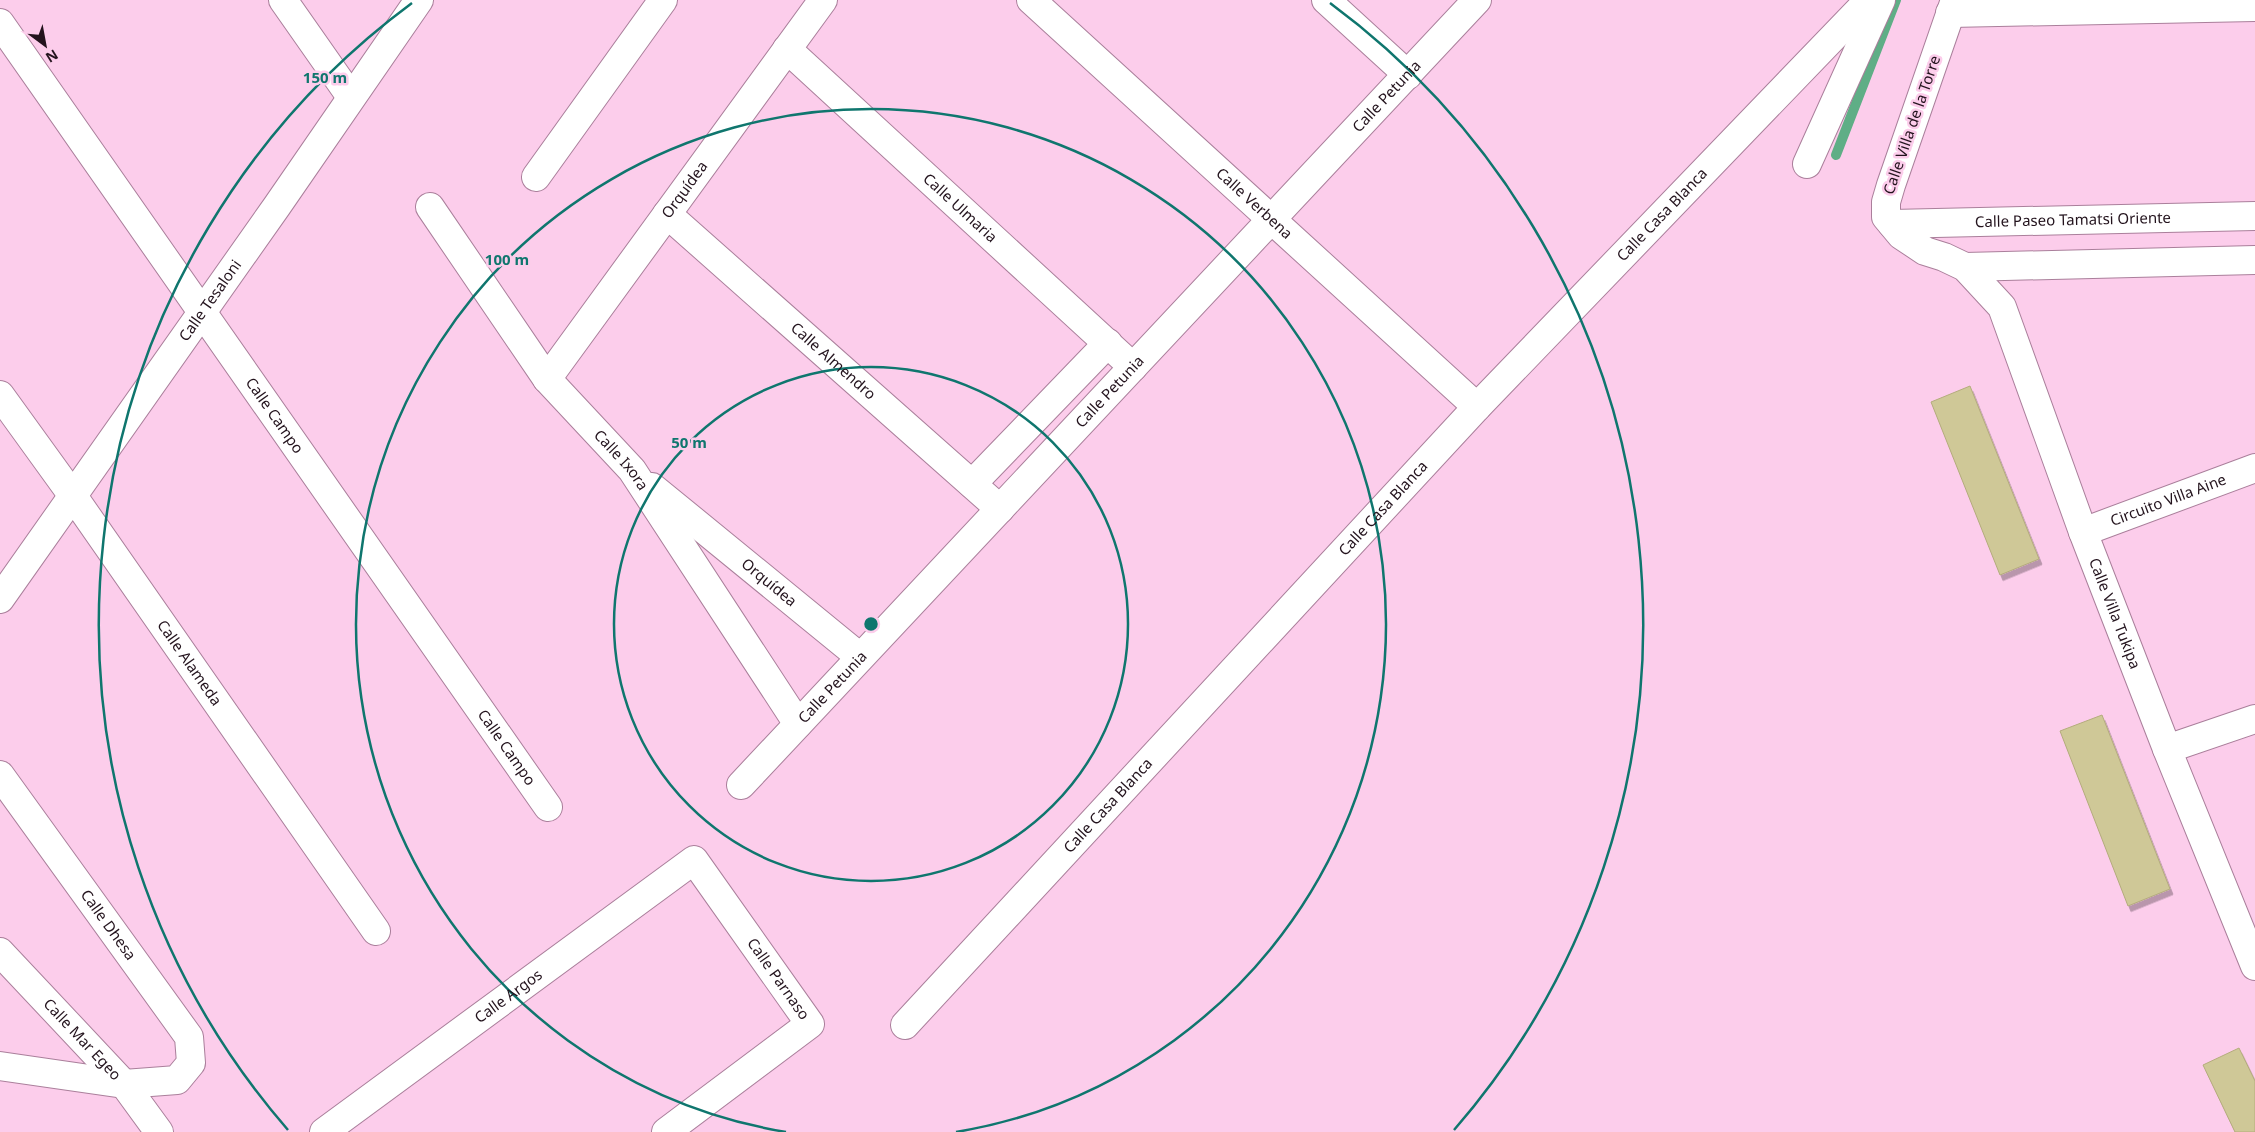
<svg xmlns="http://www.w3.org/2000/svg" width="2255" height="1132" font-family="'Noto Sans',sans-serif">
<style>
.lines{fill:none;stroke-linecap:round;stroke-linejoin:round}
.stream{stroke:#5fae86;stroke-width:10}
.building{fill:#cfc897;stroke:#b4ac7d;filter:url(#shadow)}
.minor-casing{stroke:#aa7f9b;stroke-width:30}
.minor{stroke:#fff;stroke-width:28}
.ring{fill:none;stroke:#0f766e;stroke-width:2.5}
.labels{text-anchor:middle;stroke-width:5;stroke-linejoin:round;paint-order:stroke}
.street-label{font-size:15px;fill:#23131d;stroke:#fccdeb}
.centre{fill:#0f766e;stroke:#fccdeb;stroke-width:2.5}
.ring-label{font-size:15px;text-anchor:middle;font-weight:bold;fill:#0f766e;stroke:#fccdeb;stroke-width:5;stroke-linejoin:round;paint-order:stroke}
</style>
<defs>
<filter id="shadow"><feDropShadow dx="3" dy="5.5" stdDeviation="0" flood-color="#0004"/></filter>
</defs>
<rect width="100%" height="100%" fill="#fccdeb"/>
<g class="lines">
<path class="stream" d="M1836 155 1896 0"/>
</g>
<path class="building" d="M1970 386 2039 559 2000 575 1931 402Z
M2102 715 2170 889 2128 906 2060 731Z
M2239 1048 2255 1081V1132H2235L2203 1065Z"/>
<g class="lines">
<defs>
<g id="minor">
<path d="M283 0 351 97"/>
<path id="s1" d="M1031 0 1477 407"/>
<path d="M1326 0 1408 75"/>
<path id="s2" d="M1955 0 1891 185 1886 202V217L1901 235 1925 251 1944 257 1965 267 2002 307 2083 532 2167 749 2255 966"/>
<path d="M1950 13 2255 7"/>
<path id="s3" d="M0 23 548 807"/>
<path id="s4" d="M787 49 1133 367"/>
<path d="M1807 164 1881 0"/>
<path d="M536 177 663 0"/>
<path id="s5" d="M430 207 547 379 632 470 798 724"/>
<path id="s6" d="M667 214 1000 509"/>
<path id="s7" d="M1892 224 2255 216"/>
<path d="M1965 267 2255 260"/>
<path id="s8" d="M547 379 823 0"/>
<path id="s9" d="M0 395 73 496 376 931"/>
<path d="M972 484 1108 343"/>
<path id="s10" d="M652 487 860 657"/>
<path id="s11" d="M2083 532 2255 468"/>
<path id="s12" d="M0 599 277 206 419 0"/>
<path d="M2167 749 2255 719"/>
<path id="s13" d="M0 775 189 1037 191 1063 177 1080 124 1084 0 1066"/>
<path id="s14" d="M741 785 1477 0"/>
<path id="s15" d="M0 952 124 1084 159 1132"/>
<path id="s16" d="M905 1025 1477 407 1869 0"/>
<path id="s17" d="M324 1132 694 860 810 1024 666 1132"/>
</g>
</defs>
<use href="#minor" class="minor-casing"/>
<use href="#minor" class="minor"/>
</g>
<g class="ring">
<circle cx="871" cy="624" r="257"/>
<path d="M786 1132A515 515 0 1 1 956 1132"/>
<path d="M288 1130A772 772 0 0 1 412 3M1330 3A772 772 0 0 1 1454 1130"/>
</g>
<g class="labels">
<g class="street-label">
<text dy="5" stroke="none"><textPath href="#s14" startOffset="944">Calle Petunia</textPath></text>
<text transform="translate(1912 125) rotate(-71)" y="5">Calle Villa de la Torre</text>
<text dy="5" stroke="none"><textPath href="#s8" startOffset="234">Orquídea</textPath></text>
<text dy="5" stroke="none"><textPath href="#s1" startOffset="302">Calle Verbena</textPath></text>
<text dy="5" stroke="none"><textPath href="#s4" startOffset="235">Calle Ulmaria</textPath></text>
<text dy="5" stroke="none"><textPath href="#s16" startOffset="1109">Calle Casa Blanca</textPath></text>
<text dy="5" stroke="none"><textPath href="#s7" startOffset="181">Calle Paseo Tamatsi Oriente</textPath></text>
<text dy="5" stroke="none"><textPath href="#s12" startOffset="365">Calle Tesaloni</textPath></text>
<text dy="5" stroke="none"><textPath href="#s6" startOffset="222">Calle Almendro</textPath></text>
<text dy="5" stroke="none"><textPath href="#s14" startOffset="539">Calle Petunia</textPath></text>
<text dy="5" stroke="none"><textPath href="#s3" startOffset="479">Calle Campo</textPath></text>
<text dy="5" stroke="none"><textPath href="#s5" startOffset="318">Calle Ixora</textPath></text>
<text dy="5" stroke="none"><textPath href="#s11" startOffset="91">Circuito Villa Aine</textPath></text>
<text dy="5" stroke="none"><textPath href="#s16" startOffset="704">Calle Casa Blanca</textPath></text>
<text dy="5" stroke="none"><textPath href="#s10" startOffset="151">Orquídea</textPath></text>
<text dy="5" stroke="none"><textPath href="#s2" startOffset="705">Calle Villa Tukipa</textPath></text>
<text dy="5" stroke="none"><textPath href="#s9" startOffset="328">Calle Alameda</textPath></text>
<text dy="5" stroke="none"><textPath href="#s14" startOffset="134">Calle Petunia</textPath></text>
<text dy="5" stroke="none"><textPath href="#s3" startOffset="884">Calle Campo</textPath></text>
<text dy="5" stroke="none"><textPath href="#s16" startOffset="299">Calle Casa Blanca</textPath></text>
<text dy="5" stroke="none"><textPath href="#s13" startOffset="185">Calle Dhesa</textPath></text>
<text dy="5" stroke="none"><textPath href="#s17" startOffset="605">Calle Parnaso</textPath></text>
<text dy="5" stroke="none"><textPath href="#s17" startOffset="229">Calle Argos</textPath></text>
<text dy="5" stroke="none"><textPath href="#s15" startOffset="120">Calle Mar Egeo</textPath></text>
</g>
</g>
<circle cx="871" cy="624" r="8" class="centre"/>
<g class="ring-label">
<text x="325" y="83">150 m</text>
<text x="507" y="265">100 m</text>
<text x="689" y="448">50 m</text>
</g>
<g transform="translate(45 45) rotate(148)" stroke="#fccdeb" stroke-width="4" paint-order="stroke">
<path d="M0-4L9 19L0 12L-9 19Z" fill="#23131d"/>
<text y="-8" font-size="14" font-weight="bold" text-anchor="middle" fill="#23131d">N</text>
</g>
</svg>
